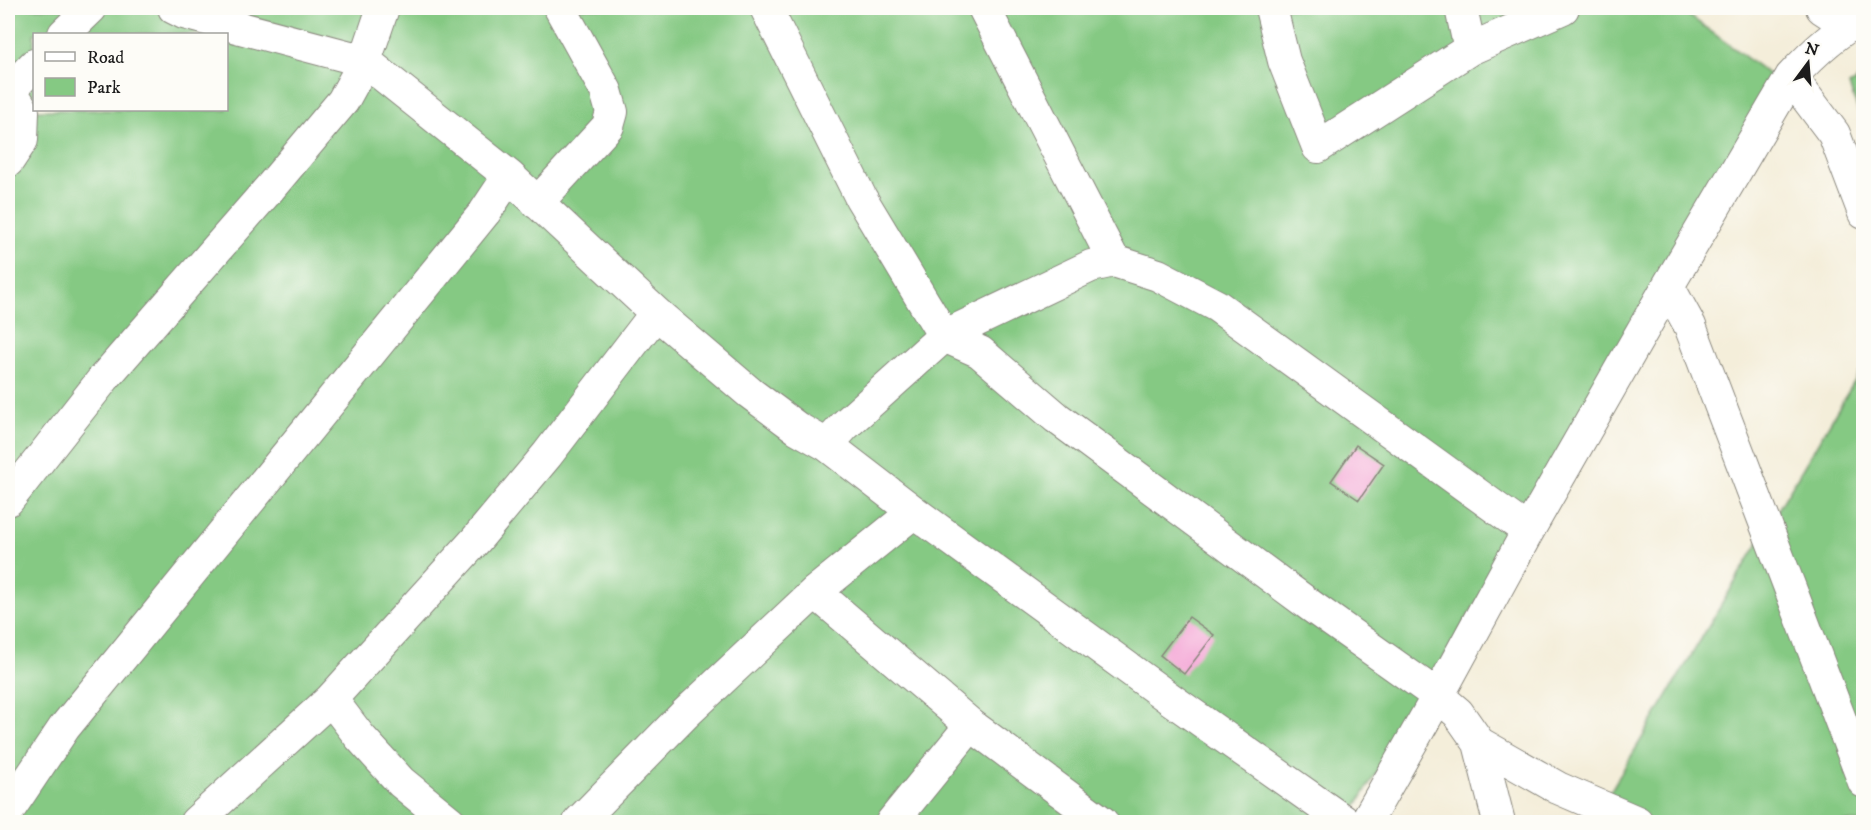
<svg xmlns="http://www.w3.org/2000/svg" width="1871" height="830" font-family="'IM FELL DW Pica',serif">
<style>
.green{fill:#85c983;stroke:#507250;stroke-width:1.5;fill-rule:evenodd}
.building{fill:#f4a8d7}
.lines{fill:none;stroke-linecap:round;stroke-linejoin:round}
.minor-casing{stroke:#88857b;stroke-width:34}
.minor{stroke:#fff;stroke-width:32}
</style>
<rect width="100%" height="100%" fill="#fdfcf7"/>
<filter id="ink" filterUnits="userSpaceOnUse"><feTurbulence type="fractalNoise" baseFrequency=".0167" numOctaves="2"/><feDisplacementMap in="SourceGraphic" scale="12" xChannelSelector="R" yChannelSelector="G"/><feConvolveMatrix kernelMatrix="1 2 1 2 8 2 1 2 1" color-interpolation-filters="sRGB"/></filter>
<filter id="wash" filterUnits="userSpaceOnUse"><feTurbulence type="fractalNoise" baseFrequency=".008" numOctaves="4" result="noise"/><feDisplacementMap in="SourceGraphic" scale="24" xChannelSelector="R" yChannelSelector="G"/><feGaussianBlur stdDeviation="1.35" result="paint"/><feColorMatrix in="noise" values="0 0 0 0 0 0 0 0 0 0 0 0 0 0 0 0 0 1.4 0 .05"/><feComposite in="paint" operator="in"/></filter>
<g filter="url(#wash)">
<rect width="100%" height="100%" fill="#f4eeda"/>
<path class="green" d="M8 8H1679L1782 84 1347 822H8ZM34 34H226V110H34Z
M1863 77V125L1849 85Z
M1863 367V822H1592Z"/>
<g id="blocks">
<path class="building" d="M1356 445 1384 464 1359 500 1331 481Z
M1189 617 1214 635 1184 674 1160 655Z"/>
</g>
</g>
<g filter="url(#ink)">
<use href="#blocks" fill-opacity="0" stroke="#88857b" stroke-width="1.5"/>
<g class="lines">
<defs>
<path id="minor" d="M174 8 184 13 365 61 509 176 656 313 750 393 797 428 827 445 914 512 1169 698 1345 822
M766 8 861 198 944 336 980 352 1057 418 1311 606 1438 696 1458 713 1479 743 1558 788 1637 822
M984 8 1114 261 1158 275 1217 306 1528 531
M1271 8 1284 61 1318 147 1470 49 1563 8
M1461 8 1470 49
M1822 8 1848 25
M64 34 91 8
M1791 77 1834 134 1864 213
M8 92 34 65
M8 161 22 140 23 111 10 89
M537 203 608 126 612 112 606 91 560 8
M1668 286 1690 326 1864 782
M827 445 845 425 944 336 1091 266 1114 261
M8 500 104 378 269 189 343 101 365 61 383 8
M815 592 971 725 1102 822
M331 699 360 737 401 782 450 822
M1479 743 1499 822
M8 811 64 728 485 212 509 176
M196 822 331 699 476 540 547 455 656 313
M579 822 685 714 815 592 914 512
M892 822 971 725
M1366 822 1438 696 1528 531 1668 286 1791 77C1812 54 1835 32 1864 17"/>
</defs>
<use href="#minor" class="minor-casing"/>
<use href="#minor" class="minor"/>
</g>
</g>
<rect width="1871" height="830" fill="none" stroke="#fdfcf7" stroke-width="30"/>
<rect x="33" y="33" width="195" height="78" fill="#fdfcf7" stroke="#a3a29f" stroke-width="1.5"/>
<rect x="45" y="52" width="30" height="9" fill="#ffffff" stroke="#a3a29f" stroke-width="1.5"/>
<text x="87" y="63" font-size="18" fill="#1c1c1c">Road</text>
<rect x="45" y="78" width="30" height="18" fill="#85c983" stroke="#a3a29f" stroke-width="1.5"/>
<text x="87" y="93" font-size="18" fill="#1c1c1c">Park</text>
<g transform="translate(1808 63) rotate(16)" stroke="#fdfcf7" stroke-width="4.5" paint-order="stroke">
<path d="M0-4.5L10 22L0 15L-10 22Z" fill="#1c1c1c"/>
<text y="-9" font-size="16" font-weight="bold" text-anchor="middle" fill="#1c1c1c">N</text>
</g>
</svg>
